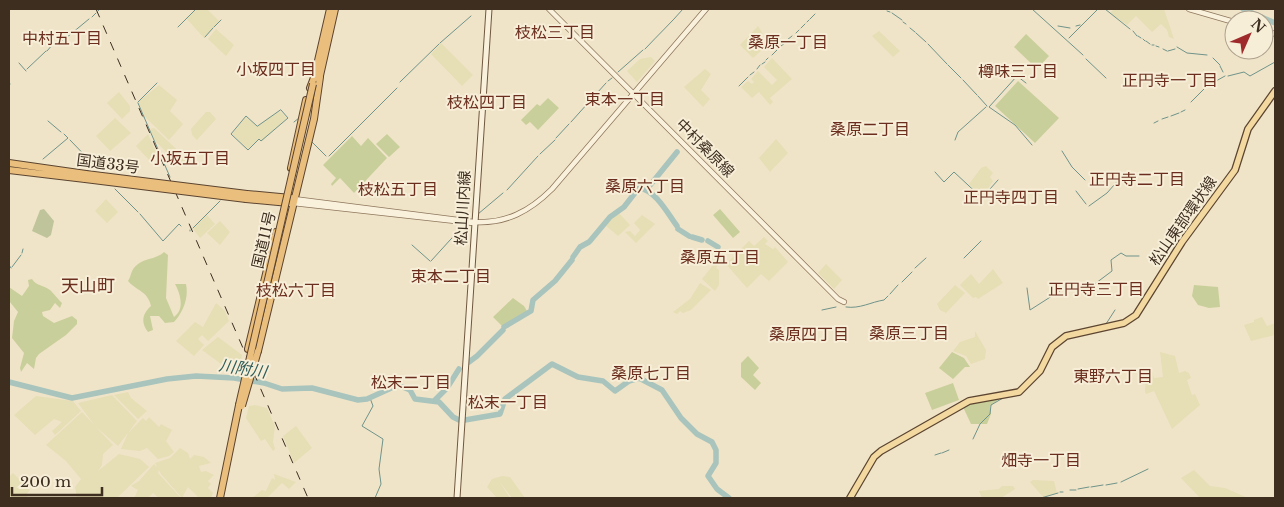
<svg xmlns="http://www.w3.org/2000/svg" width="1284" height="507" font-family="'Libre Baskerville','Noto Sans JP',serif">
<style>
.farmland{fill:#e6deb5}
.green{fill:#c9cf9b}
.cemetery{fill:#bfc49a}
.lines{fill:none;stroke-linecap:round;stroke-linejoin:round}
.stream{stroke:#6f938a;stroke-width:1}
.river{stroke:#a9c4bc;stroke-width:5.5}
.tertiary-casing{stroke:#8d765c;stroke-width:6}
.secondary-casing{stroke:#6f573f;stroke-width:7}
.primary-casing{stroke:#5b4430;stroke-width:8}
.trunk-casing{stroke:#5b4430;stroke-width:8}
.tertiary{stroke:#faf1dc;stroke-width:4.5}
.secondary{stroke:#faf1dc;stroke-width:5}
.primary{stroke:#f3d9a0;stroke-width:5.5}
.trunk{stroke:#eabe7c;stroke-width:6}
.rail{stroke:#3d2e20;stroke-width:1;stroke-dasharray:9 9;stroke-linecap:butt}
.trunk-bridge-casing{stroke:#5b4430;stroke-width:8;stroke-linecap:butt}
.trunk-bridge{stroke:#eabe7c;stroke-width:6}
.labels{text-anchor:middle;stroke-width:4;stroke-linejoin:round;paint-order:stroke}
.street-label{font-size:15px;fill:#3d2e20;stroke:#f7eed8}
.neighbourhood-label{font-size:16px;fill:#6b2e1e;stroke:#f7eed8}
.water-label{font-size:16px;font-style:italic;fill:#2f5d5a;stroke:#f7eed8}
.quarter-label{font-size:18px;fill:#6b2e1e;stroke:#f7eed8}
</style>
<rect width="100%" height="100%" fill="#f0e4c8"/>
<path class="farmland" d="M197 9H207L219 21 204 38 186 18Z
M1114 9H1164L1174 39 1169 37 1167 30 1161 24 1152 32 1136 16 1127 25 1110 13Z
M758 26 763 34 755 41 764 48 753 58 740 45Z
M216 29 234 45 226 56 208 39Z
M879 31 900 51 893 57 872 36Z
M441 43 473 75 462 86 431 54Z
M651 57 655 61 637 82 627 71 640 59Z
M772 58 792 79 770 98 773 102 770 105 759 92 752 98 741 87 748 81 752 84 754 82 751 79 758 71 772 85 777 80 764 67Z
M705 69 711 74 701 90 710 99 703 107 684 87Z
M159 85 177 100 170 111 183 124 169 140 145 117 138 102Z
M119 92 130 106V111L122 119 107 103Z
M280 111 287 118 262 141 259 139 248 149 232 134 246 117 257 126Z
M206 112H210L216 119 197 140 192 135 191 129Z
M115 118 131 133 110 151 96 136Z
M154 128 188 160 182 167 155 141 150 129Z
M148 134 156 152 149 160 136 146Z
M776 139 788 153 770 172 759 158Z
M986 166 993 173 990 177 993 181 982 198 969 184 981 168Z
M106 199 118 212 107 223 95 211Z
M617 211 630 225 618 236 605 225Z
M207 215 215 224 200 238 193 229Z
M642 215 655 224 636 243 625 232 630 231 635 236 640 230 634 223Z
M220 221 230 232 220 245 207 233Z
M764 237 768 241 765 244 773 249 775 247 788 262 769 281 761 274 747 288 726 264 749 241 754 246Z
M718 259 720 262 716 268 719 270V285L715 291 702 279Z
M826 264 842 280 834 289 818 273Z
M993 269 1003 283 978 299 976 297 973 298 960 285 971 274 979 284Z
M700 283 711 290 691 310 683 313 680 311 677 314 673 312 690 299Z
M955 285 965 293 946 313 940 310 937 304Z
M216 303 225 311 229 321 208 341 202 335 198 339 204 345 194 356 176 341 195 322 203 327Z
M1262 317 1267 326 1275 323V335L1251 341 1244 325 1254 322V320Z
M975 331 986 350 985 359 971 364 966 356 953 351 960 342 975 337Z
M218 337 242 355 241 361 228 369 202 350Z
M1160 352 1175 356 1179 373 1185 371 1189 373 1191 378 1187 380 1192 395 1195 394 1200 405 1172 429 1154 391 1146 394 1145 392 1146 371 1152 370 1154 378 1163 377Z
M128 392 131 398 147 411 138 419 114 395Z
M112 395 137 421 118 446 95 426 78 403Z
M36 396 73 401 81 411 55 435 52 431 62 422 54 419 35 435 14 415Z
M255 405 267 408 275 426 273 442 275 449 273 451 265 439 261 441 246 418 249 406Z
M82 412 113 445 103 454 102 465 98 471 119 454 140 459 149 467 117 498H77L75 487 81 479 66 461 46 445Z
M149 417 159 427 161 424 172 430 166 441 174 452 169 456 158 459 147 448 140 451 121 449 128 433 143 418 146 421Z
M296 426 312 448 294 463 283 436Z
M180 448 188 453 190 459 194 455 204 457 211 463 199 466 201 472 206 471 214 475 208 481 211 484 208 488 213 493 211 498H199L188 487 182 498 161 474 155 463 170 458Z
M154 464 159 469 158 473 181 498H159L153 493 148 498H134L138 490 131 486 139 481Z
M1194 470 1210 486 1225 488 1248 498H1200L1181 478Z
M13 473 30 490 26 495 29 498H9V477Z
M274 474 296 482 289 489 282 483 267 498H252L262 490 266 491 272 478 275 480Z
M502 476 510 477 525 498H512L499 481 510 498H497L487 487 492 479Z
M1033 480 1054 481 1057 493 1043 497 1030 482Z
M1002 486H1013L1015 489 1001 498H982L979 491 999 489Z"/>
<path class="green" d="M1026 34 1049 56 1037 69 1014 47Z
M1018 81 1059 118 1035 143 995 106Z
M548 98 559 108 538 130 530 122 526 125 521 120 537 104 540 106Z
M387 134 400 147 389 157 376 144Z
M352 136 361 146 368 138 387 158 354 193 340 178 332 186 331 184 336 178 323 165Z
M720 209 740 232 733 238 713 215Z
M164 252 168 255 166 298 174 317C186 309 179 291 175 284H186C189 298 183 312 174 322L165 323 159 316H150L153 330 148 332C140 322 143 313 151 306 148 291 135 290 128 281 132 275 130 270 138 264 146 258 157 259 164 252Z
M32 279C36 286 44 285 50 290 55 295 57 298 62 303L60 308 55 303 50 310 42 312 43 316 54 323 72 316 77 320V324L66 335 39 354 36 358 34 369 27 363 21 372 20 368 24 353 12 338 14 321 18 312 9 301V287L22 296 29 286 28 280Z
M1194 285 1218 287 1220 307 1209 308 1198 305 1192 296Z
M513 298 524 306 527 311 502 326 493 317Z
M952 352 964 358 970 367H965L953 379 939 368Z
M748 356 759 368 753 375 761 383 755 390 741 377V363Z
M953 383 959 400 932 410 925 393Z
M1001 398 990 406 991 414 987 424H971L963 407 977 401Z"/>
<path class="cemetery" d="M44 209 54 221 51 235 47 238 32 231 40 210Z"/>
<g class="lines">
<path class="stream" d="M1032 9 1083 55
M1105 9 1130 29
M98 11 100 9
M887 11 890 12
M892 13 902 20
M92 17 96 13
M810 19 815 14
M807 22 809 20
M903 22 906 24
M1058 26 1070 28
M1076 26 1080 25
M178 27 196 9
M214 27 221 20
M801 28 805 24
M910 28 915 32
M1133 31 1137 36
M796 33 799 30
M916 33 926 42
M1138 36 1141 38
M205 37 213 28
M66 38 89 19
M1069 38 1098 9
M1143 39 1145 41
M787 40 792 36
M1146 41 1150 44
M440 43 471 16
M928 44 947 64
M1152 45H1154
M781 46 785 43
M1156 46 1159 47
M1177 47 1187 53 1207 55
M645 49C658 35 671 23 683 9
M1163 49 1167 51
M47 51 53 44 65 39
M1168 51 1175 49
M772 55 779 48
M1213 58 1220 65
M1086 59 1106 78
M766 60 768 58
M19 63 26 71
M762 64 765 62
M948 65 961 78
M1220 66 1223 72
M27 69 46 51
M757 69 760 65
M618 72 643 50
M750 75 754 72
M1228 76 1244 72 1250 76 1275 62
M963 80 977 95
M608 81 612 78
M9 82 10 84
M400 82 439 44
M1026 83 1017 76 989 107 1015 125 1032 145
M739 86 748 77
M978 96 987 106
M138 102 157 83
M1191 102 1207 86 1225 76
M138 103 144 117
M281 110 288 118 261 141 259 139 248 150 231 134 246 116 257 126Z
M1181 112 1185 110
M1171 116 1179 113
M144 117 170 177
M1162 119 1168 117
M48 121 61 132
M294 122 299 118
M571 122 606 83
M1154 123 1158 121
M556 138 569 124
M70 140 97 168
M955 140 958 132 986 107
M311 141 326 156
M1062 151 1072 167 1085 180
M540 154 555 140
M329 156 397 88
M43 159 68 138 64 134
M935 172 944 182 954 172 982 198 998 180
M115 189 138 212
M507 190 538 156
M1076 191 1086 204
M1089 206 1107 193 1122 176
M140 214 163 241 179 224 181 226
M478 214 503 193
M193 228 220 201
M190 231V230
M412 245 430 261
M22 253 23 249
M964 258 981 241
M431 261 461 228
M9 265 11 268
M12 267 21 255
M915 268 926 258
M902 282 912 272
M1027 288 1030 310 1066 287 1077 291 1092 286 1112 271 1111 260 1121 253 1126 256H1139
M890 294 898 285
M846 307C860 309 871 302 884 300L888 296
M822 310 836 307
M1106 324 1115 310
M370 398 373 406 362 426 383 439 379 469 381 484 375 498
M973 439 980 424 990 414 991 405 1003 398
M942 453 949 450
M935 455 941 453
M1121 482 1148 469
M1106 485 1117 483
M1091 487 1103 485
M1078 489 1089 487
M1070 490H1076
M1060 492H1063
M1041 498 1058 493"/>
<path class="river" d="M1243 9 1275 23
M640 188C656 191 668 214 677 226
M647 189 677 152
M678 229 689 236
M692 237 702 240
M590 241 610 217 624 207 638 189
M708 241 718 247
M573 257 580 247 589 242
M504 327 531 311 533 300 555 281 572 260
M469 362 477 356 503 330
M9 382 72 398 167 379 196 376 234 378 264 383 282 389 312 388 358 400 367 399 398 385 410 390 415 399 439 402 453 417 459 420
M434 401 447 388 459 369
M465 420 500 414 505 399 552 364 578 377 603 381 615 391 629 381 639 378 662 390 681 418 697 434 712 442 716 450V463L708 476 717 489 729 498"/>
<defs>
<path id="tertiary" d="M549 9 838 299 844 302
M1189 9 1234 22
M1264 30 1275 34
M294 199 474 222C506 224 530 211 552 189L706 9
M293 203 473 223"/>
<path id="secondary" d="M457 498 489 9"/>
<path id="primary" d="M850 498 874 457 881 451 969 401 1019 392 1040 371 1052 347 1066 336 1124 323 1136 315 1182 242 1235 170 1248 129 1275 91"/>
<path id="trunk" d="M314 78 330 9
M319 80 335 9
M310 88 315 75
M9 163 86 174
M291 168 306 100
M9 170 85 179
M247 194 291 198
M246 199 289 203
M248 349 276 232
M258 351 314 119 320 77
M220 498 239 405"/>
</defs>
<use href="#tertiary" class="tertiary-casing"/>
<use href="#secondary" class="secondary-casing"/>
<use href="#primary" class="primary-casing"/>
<use href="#trunk" class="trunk-casing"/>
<use href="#tertiary" class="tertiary"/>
<use href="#secondary" class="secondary"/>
<use href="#primary" class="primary"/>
<use href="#trunk" class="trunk"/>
<path class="rail" d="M96 9 308 498"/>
<defs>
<path id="trunk-bridge" d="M86 174 247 194
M85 179 246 199
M239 405 313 84
M242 406 258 351"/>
</defs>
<use href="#trunk-bridge" class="trunk-bridge-casing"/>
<use href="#trunk-bridge" class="trunk-bridge"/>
</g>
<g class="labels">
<g class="street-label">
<text transform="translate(705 148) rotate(45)" y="5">中村桑原線</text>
<text transform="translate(108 164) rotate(7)" y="5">国道33号</text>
<text transform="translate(463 208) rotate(-87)" y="5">松山川内線</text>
<text transform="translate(1183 221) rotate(-55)" y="5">松山東部環状線</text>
<text transform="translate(264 240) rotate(-77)" y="5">国道11号</text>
</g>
<g class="neighbourhood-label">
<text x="555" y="38">枝松三丁目</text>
<text x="62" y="44">中村五丁目</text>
<text x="788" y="48">桑原一丁目</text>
<text x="276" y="75">小坂四丁目</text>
<text x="1018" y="77">樽味三丁目</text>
<text x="1170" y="86">正円寺一丁目</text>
<text x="625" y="105">束本一丁目</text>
<text x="487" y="108">枝松四丁目</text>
<text x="870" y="135">桑原二丁目</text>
<text x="190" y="164">小坂五丁目</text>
<text x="1137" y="185">正円寺二丁目</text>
<text x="645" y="192">桑原六丁目</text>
<text x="398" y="195">枝松五丁目</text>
<text x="1011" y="203">正円寺四丁目</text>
<text x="720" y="263">桑原五丁目</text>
<text x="451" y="282">束本二丁目</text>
<text x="1096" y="295">正円寺三丁目</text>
<text x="296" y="296">枝松六丁目</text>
<text x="909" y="339">桑原三丁目</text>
<text x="809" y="340">桑原四丁目</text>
<text x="651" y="379">桑原七丁目</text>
<text x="1113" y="382">東野六丁目</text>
<text x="411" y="388">松末二丁目</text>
<text x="508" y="408">松末一丁目</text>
<text x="1041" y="466">畑寺一丁目</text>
</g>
<g class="water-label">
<text transform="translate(243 368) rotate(9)" y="6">川附川</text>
</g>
<g class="quarter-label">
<text x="88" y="292">天山町</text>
</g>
</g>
<rect width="1284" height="507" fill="none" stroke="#3d2e20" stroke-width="20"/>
<g transform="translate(1249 35) rotate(45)"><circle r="24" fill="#f7eed8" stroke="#ada18e"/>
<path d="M0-4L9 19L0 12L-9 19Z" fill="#9e2a2b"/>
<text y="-8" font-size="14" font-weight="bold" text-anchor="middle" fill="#3d2e20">N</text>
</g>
<path d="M12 487v8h90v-8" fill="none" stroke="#3d2e20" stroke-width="2.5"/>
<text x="20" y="487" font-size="15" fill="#3d2e20" stroke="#f7eed8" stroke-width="4" paint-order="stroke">200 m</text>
</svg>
